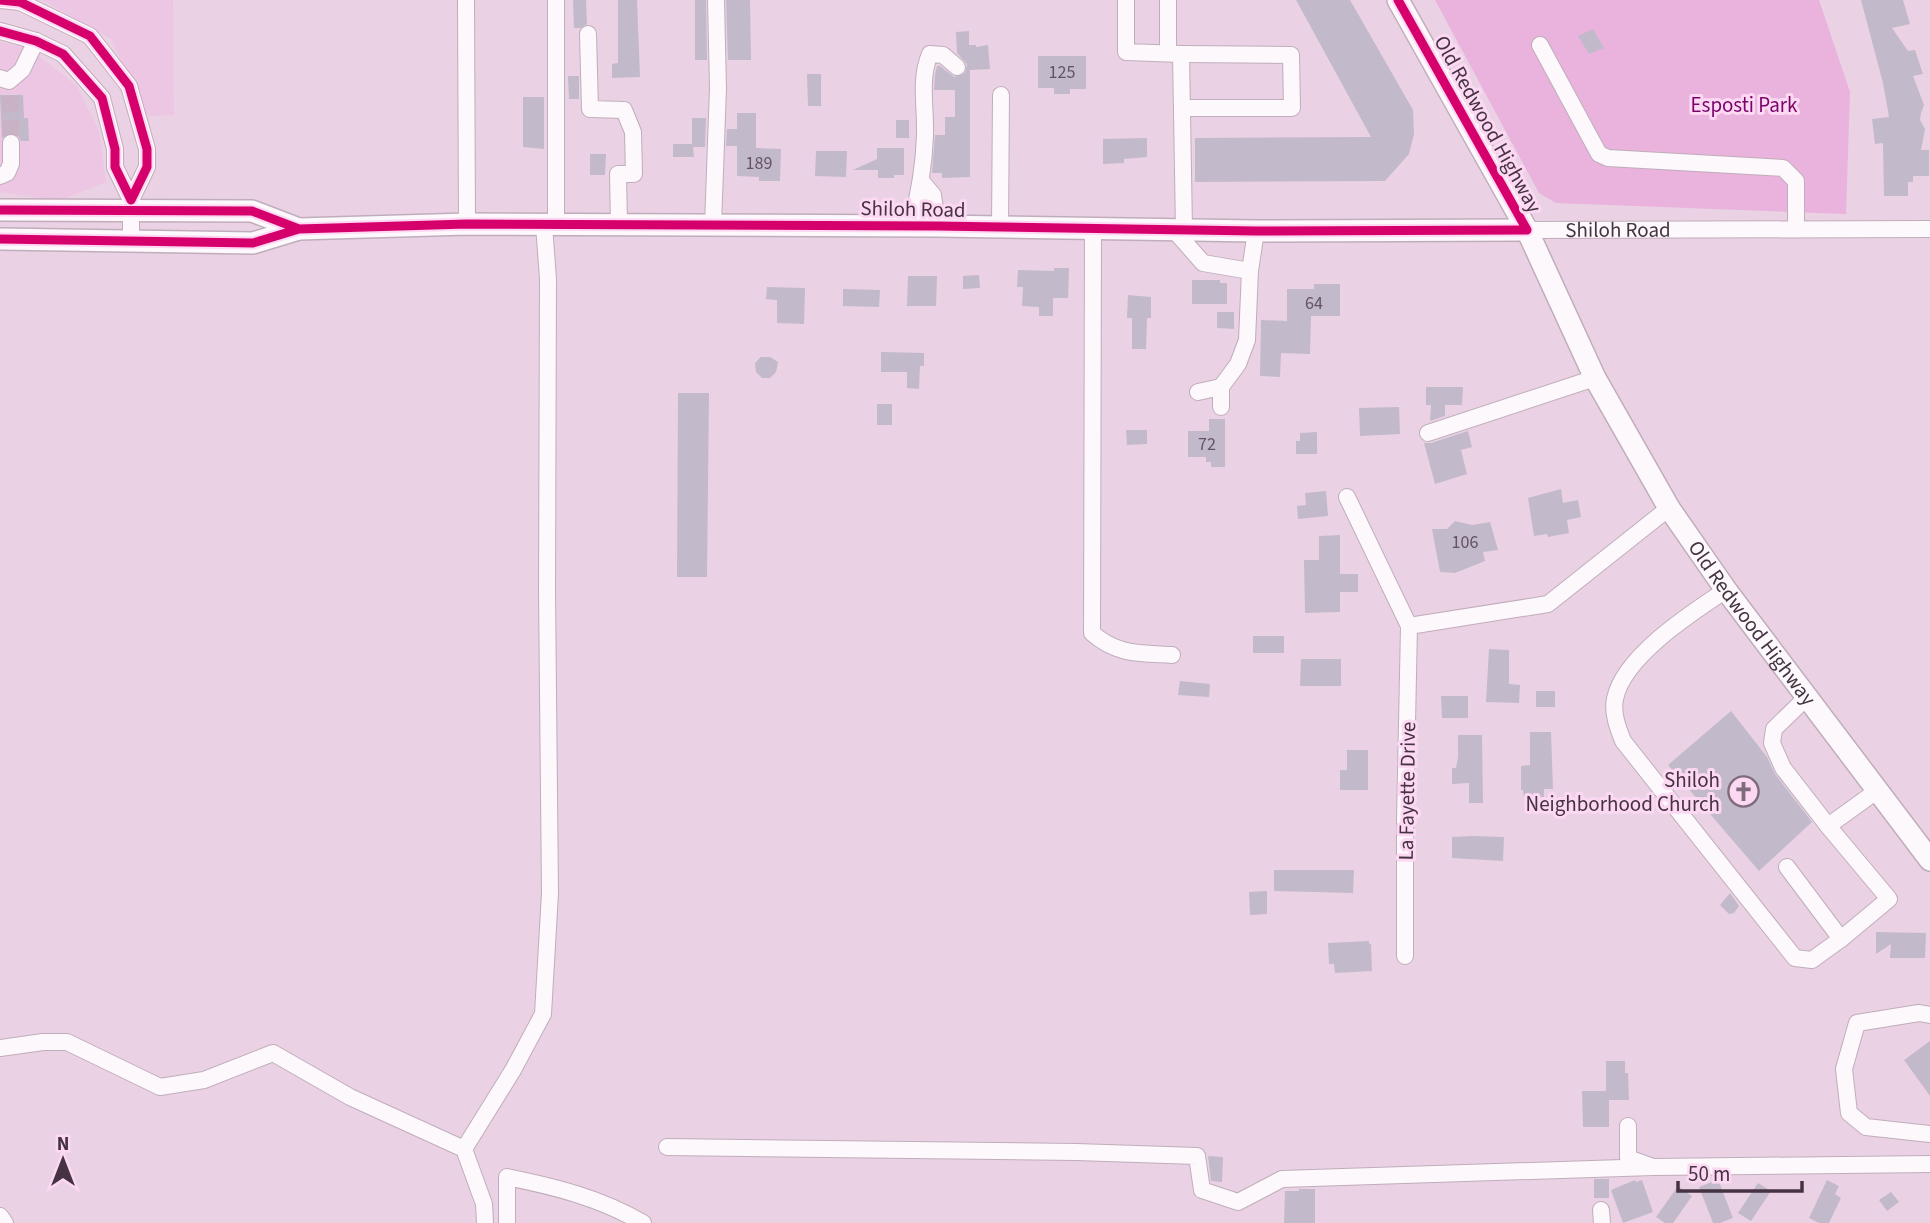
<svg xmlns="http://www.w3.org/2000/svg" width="1930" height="1223" font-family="'Source Sans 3',sans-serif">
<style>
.built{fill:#edc6e4}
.green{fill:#e9b3dd}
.building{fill:#c2b9ca}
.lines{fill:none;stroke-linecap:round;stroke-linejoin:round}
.minor-tunnel{stroke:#c9b2c3;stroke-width:16;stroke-dasharray:16 8;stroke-linecap:butt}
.minor-casing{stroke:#c0adbb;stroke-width:18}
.major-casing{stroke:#c0adbb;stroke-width:24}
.minor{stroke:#fcf8fb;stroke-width:16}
.major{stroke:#fcf8fb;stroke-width:21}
.cycleway-casing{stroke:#fcd8f3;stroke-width:13}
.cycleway{stroke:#d6006c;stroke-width:9}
.labels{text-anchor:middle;stroke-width:6;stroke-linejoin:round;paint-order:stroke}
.number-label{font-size:18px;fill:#645463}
.park-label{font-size:21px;fill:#7b036c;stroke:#fcd8f3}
.street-label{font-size:21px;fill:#453341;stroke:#fcd8f3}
.poi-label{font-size:21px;fill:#453341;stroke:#fcd8f3;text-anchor:end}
</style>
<rect width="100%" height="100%" fill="#ead2e4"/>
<path class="built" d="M42 0H173L174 115 147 116 111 39Z
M0 42 29 48 77 86 99 130 106 182 59 201 0 192Z"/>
<path class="green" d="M1435 0H1819L1850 92 1846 214 1556 203 1539 193Z"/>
<path class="building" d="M573 0H586L587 24 580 28H574Z
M618 0H637L640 77 612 78V64L618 63Z
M695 0H706L707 60H695Z
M726 0H750L751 60H728Z
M1296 0H1350L1413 110 1414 134 1409 154 1385 181 1195 182V138L1371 137Z
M1861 0H1903L1910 24 1892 28 1908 51 1915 50 1923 74 1913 76 1924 105 1921 113 1920 120 1925 129 1921 150H1929V176H1913V182H1908V196H1884L1883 143 1875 144 1872 119 1889 117 1883 83Z
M1593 29 1604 48 1589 54 1578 36Z
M969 31V45H976V47L988 45 990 69 970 70V177L942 178V173H932L935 135H945V117H955V90H934L935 75 937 66H940L954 77 965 73 967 64 957 53 956 32Z
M1038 56H1086V89H1070V94H1054V88H1038Z
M807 74H821V106H808Z
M568 76H579V99H569Z
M0 95H23L24 118H28L29 141H21L17 134 12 133 2 138Z
M523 97H544V149L523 147Z
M737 113H756V148L781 149 780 181H759V177L737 176V146H726L727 129H737Z
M692 118H706L705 147H693L694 157H673V144H692Z
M896 120H909V138H896Z
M1147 138V157L1124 159V163L1103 164V139Z
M877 148H904V175H894V178H878V170H853L877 159Z
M816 151H847L846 177 815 176Z
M590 154H606L605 175H590Z
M1054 268H1069L1068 298H1053V316H1039V307L1022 306 1023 287H1017L1018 270 1054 271Z
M979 275 980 288 963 289V276Z
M908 276H937L936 306H907Z
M1192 280H1220V283H1227V304H1192Z
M1314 284H1340V316H1311L1310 354 1281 353 1280 377 1260 376 1261 320 1287 321V289H1314Z
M767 287 805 288 804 324 777 323V300L766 299Z
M843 289 880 290 879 307 843 306Z
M1128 295 1151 297V318H1147L1146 349H1132V318H1127Z
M1217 312H1234V329L1217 328Z
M881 352 924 353V366H920L919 389 907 388V372H881Z
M761 357H770L778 362 776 372 770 378H762L756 372 755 363Z
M1426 387H1463L1462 405H1445V416L1430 421 1431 405H1426Z
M678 393H709L707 577H677Z
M877 404H892V425H877Z
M1399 407 1400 434 1360 436 1359 408Z
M1209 419H1225V467H1211V462H1206V457H1188V431H1209Z
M1126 430H1147V444L1127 445Z
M1468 431 1472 447 1461 450 1467 474 1435 484 1424 443H1431Z
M1317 432V454H1296V441H1300V433Z
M1561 489 1563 503 1578 500 1581 517 1567 520 1569 533 1548 537 1547 534 1534 536 1528 498Z
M1326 491 1328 516 1298 519 1297 506 1306 505 1305 493Z
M1455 521 1472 525 1490 522 1498 550 1483 552 1485 561 1455 573 1440 572 1432 529H1447Z
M1340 535V574H1358V592H1340V612L1305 613 1304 560H1319V536Z
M1253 636H1284V653H1253Z
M1489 649 1509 650V684L1520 685 1519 703 1486 702Z
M1301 659H1341V686H1300Z
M1180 681 1210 684 1209 697 1178 695Z
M1536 691H1555V707H1536Z
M1441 696H1468V718H1442Z
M1731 711 1767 757 1775 774 1812 822 1759 871 1668 765Z
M1530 732H1551L1553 789H1544V797H1524L1523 790H1521V766L1530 765Z
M1458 735H1482L1483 803H1469V783L1452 784V768H1456L1458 757Z
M1347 750H1368V790H1340V770H1347Z
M1473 836 1504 837 1503 861 1452 858V837Z
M1274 870H1354L1353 893 1274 891Z
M1267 891V914L1250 915 1249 892Z
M1730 893 1739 906 1734 913 1729 914 1720 905Z
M1876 932 1926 933 1925 958H1890L1891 944 1876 954Z
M1369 941V944H1371L1372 971 1335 973 1334 964H1329L1328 943Z
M1930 1041V1096L1904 1060Z
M1606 1061H1625V1073H1628L1629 1100H1609V1127H1583L1582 1091H1606Z
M1208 1156 1223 1157 1222 1182 1211 1181Z
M1594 1179H1609V1198H1594Z
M1635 1180 1636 1182 1642 1180 1653 1212 1623 1223 1611 1190Z
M1827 1180 1839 1186 1835 1194 1841 1198 1829 1223H1819L1809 1218Z
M1712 1182 1713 1184 1719 1182 1733 1218 1720 1223H1713L1699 1187Z
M1758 1183 1771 1191 1751 1221 1738 1213Z
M1678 1186 1692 1196 1673 1223H1665L1656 1217Z
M1299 1189H1315V1223H1284L1285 1191H1299Z
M1891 1192 1899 1202 1887 1211 1879 1200Z"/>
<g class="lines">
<path class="minor-tunnel" d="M10 96 11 143"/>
<defs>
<g id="minor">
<path d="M0 0 20 2 90 36 129 86 147 149V167L131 200"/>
<path d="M466 0 467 224"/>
<path d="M1126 0V52L1181 54 1184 230"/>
<path d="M0 31 36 41 63 54 102 98 115 149V167L131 200V240"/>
<path d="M588 34 590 109 624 110 633 132 634 174H618L619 225"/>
<path d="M1540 45 1599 154 1608 158 1783 168 1796 181V229"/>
<path d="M1168 53V0"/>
<path d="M1181 54 1291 55 1292 108H1182"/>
<path d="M0 78 9 81 22 70 36 41"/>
<path d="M0 176 7 173 11 164V143"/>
<path d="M922 182 933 195 937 226"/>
<path d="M556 225V0"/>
<path d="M713 225 718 88 716 0"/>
<path d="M911 226C919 195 924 167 925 135 926 108 919 79 930 54L943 55 957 67"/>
<path d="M1000 228 1001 95"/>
<path d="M1093 229 1092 633C1117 655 1139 653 1172 655"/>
<path d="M1174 230 1203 263 1250 271 1247 340 1238 364 1221 387V407"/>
<path id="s1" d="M1527 230 1930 229"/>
<path d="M1250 271 1256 231"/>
<path d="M1198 392 1221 387"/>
<path d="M1428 433 1595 378"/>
<path d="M1347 497 1409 626 1405 821V956"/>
<path d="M1726 590C1691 613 1623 657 1615 699 1612 713 1618 728 1623 741L1795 958 1812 960 1841 939 1889 899 1828 826 1783 768 1772 743 1774 729 1807 697"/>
<path d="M1409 626 1548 604 1669 508"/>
<path d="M1828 826 1878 790"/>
<path d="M1787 867 1841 939"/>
<path d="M1930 1015 1919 1013 1857 1023 1844 1069 1849 1113 1866 1127 1930 1134"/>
<path d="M0 1048 43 1042H67L160 1087 204 1080 273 1053 350 1097 464 1149 484 1204 485 1223"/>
<path d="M1628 1126V1158L1653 1167 1930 1164"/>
<path d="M667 1147 1076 1152 1197 1156 1202 1190 1238 1202 1282 1179 1653 1167"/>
<path d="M464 1149 513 1070 543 1014 550 893 547 591 548 279 544 225"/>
<path d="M1601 1210 1602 1223"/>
<path d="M0 1216 5 1223"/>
<path d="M507 1223V1177C556 1187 600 1198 643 1223"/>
</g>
<g id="major">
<path id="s2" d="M1398 0 1527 230 1595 378 1669 508 1726 590 1930 860"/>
<path d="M0 210 252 211 299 229"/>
<path d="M0 239 253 243 299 229 467 224 937 226 1256 231 1527 230"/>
</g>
</defs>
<use href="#minor" class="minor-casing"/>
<use href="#major" class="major-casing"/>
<use href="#minor" class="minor"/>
<use href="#major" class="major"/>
<defs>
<path id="cycleway" d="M0 0 20 2 90 36 129 86 147 149V167L131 200
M0 31 36 41 63 54 102 98 115 149V167L131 200
M0 210 252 211 299 229
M0 239 253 243 299 229 467 224 937 226 1256 231 1527 230 1398 0"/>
</defs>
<use href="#cycleway" class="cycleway-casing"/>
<use href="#cycleway" class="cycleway"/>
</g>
<defs>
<symbol id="church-ring" viewBox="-11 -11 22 22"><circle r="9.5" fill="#fcd8f3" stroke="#7f6b7a" stroke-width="1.5"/><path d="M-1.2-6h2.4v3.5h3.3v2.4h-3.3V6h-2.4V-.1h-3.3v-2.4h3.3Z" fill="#7f6b7a"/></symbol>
</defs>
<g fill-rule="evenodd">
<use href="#church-ring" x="1726" y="774" width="35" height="35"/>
</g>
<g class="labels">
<g class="number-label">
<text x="1062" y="78">125</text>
<text x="759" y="169">189</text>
<text x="1314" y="309">64</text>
<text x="1207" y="450">72</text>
<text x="1465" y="548">106</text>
</g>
<g class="park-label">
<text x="1744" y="112">Esposti Park</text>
</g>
<g class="street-label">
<text transform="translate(1488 124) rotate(61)" y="7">Old Redwood Highway</text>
<text transform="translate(913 209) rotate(1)" y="7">Shiloh Road</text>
<text dy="7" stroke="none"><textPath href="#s1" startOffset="91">Shiloh Road</textPath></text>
<text dy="7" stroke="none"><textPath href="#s2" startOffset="718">Old Redwood Highway</textPath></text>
<text transform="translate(1407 791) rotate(-89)" y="7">La Fayette Drive</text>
</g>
<g class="poi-label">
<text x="1720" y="787">Shiloh<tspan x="1720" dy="24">Neighborhood Church</tspan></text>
</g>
</g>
<g transform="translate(63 1160)" stroke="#fcd8f3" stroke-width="5" paint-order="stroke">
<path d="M0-5L12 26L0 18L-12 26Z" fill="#453341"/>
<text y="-10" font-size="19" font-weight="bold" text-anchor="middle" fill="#453341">N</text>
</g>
<path d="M1678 1181v10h124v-10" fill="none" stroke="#453341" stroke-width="3.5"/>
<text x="1688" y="1181" font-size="21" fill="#453341" stroke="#fcd8f3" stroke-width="5" paint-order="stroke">50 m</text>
</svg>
